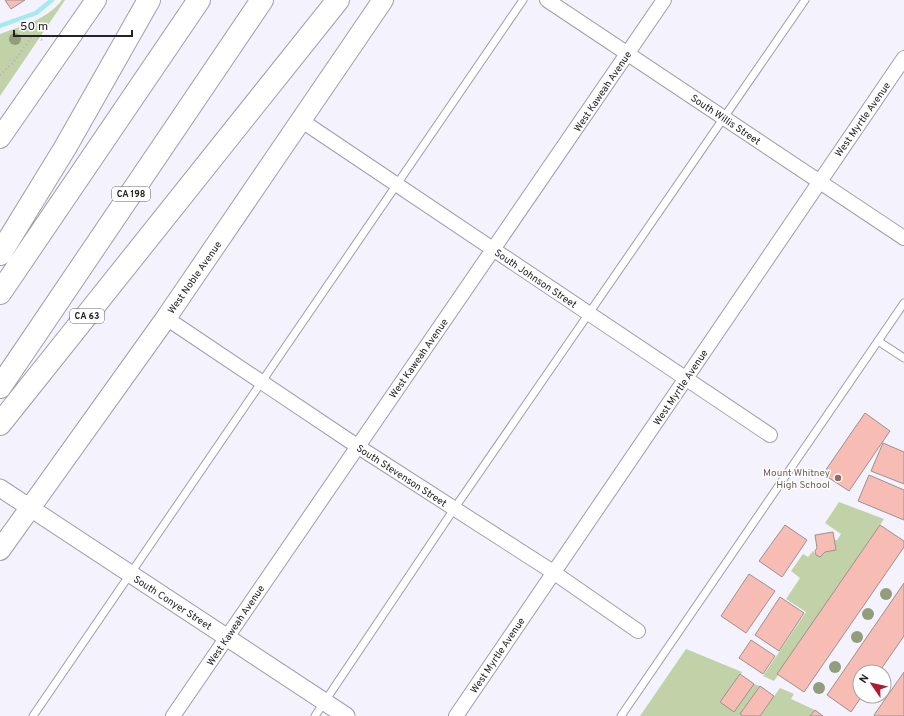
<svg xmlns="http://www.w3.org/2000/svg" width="904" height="716" font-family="Overpass,sans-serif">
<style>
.green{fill:#c1d2a8}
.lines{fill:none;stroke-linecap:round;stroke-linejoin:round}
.stream{stroke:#a4eaf1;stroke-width:4.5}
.building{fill:#f7bcb4;stroke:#9d918f}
.service-casing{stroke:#a09ea8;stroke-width:9}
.minor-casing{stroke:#a09ea8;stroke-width:16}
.tertiary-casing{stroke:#a09ea8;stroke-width:19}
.secondary-casing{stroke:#a09ea8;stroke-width:22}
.motorway-casing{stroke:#a09ea8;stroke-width:24}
.path{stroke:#b4b3bc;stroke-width:2.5;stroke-dasharray:1 3;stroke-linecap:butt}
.service{stroke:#fff;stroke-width:7}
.minor{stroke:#fff;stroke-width:14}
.tertiary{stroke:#fff;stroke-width:17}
.secondary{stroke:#fff;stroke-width:20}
.motorway{stroke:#fff;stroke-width:22}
.tree{fill:#929d7b}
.education-dot{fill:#8d6e63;stroke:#fff;stroke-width:1.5}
.labels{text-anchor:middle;stroke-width:3;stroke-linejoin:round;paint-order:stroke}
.shield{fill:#fff;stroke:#646467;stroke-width:1}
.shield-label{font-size:9px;font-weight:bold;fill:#222226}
.street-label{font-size:10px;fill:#222226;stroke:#fff}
.education-label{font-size:10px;fill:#785e54;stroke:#fff;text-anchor:end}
</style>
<rect width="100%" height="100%" fill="#f3f2fd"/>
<path class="green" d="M62 0H65L0 96V34C22 26 48 19 62 0Z
M839 502 884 519 774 681 763 676 806 612 786 599 800 578 791 571 803 554 808 557 813 551 816 555 820 557 825 552 836 550 834 540H837L841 534 825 523Z
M686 649 742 672 720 702 754 684 760 686 740 714 743 716H640Z
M780 688 794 694 791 699 815 710 810 716H760Z"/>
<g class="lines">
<path class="stream" d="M0 26 36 13 52 0"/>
</g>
<path class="building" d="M5 0H25L11 9Z
M865 413 890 431 849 491 823 474Z
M883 443 904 452V484L871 471Z
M869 475 904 490V520L858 501Z
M785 525 807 540 782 577 759 561Z
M880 525 904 541V547L804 692 777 674Z
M833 532 836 550 825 552 820 557 816 555 815 551 817 548 815 535Z
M749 574 775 591 746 633 721 616Z
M904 583V636L879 672H860V696H862L851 712 827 695Z
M780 597 804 613 779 651 755 635Z
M751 640 775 656 763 674 739 658Z
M904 672V716H875L874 715Z
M740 674 754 684 734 712 720 702Z
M760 686 774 696 760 716H743L740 714Z
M815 710 823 716H810Z"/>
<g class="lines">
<defs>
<path id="service" d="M878 341 904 358
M33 716 523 0
M315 716 454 509 805 0
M621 716 904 303"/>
<path id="minor" d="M547 0 904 238
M302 121 770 435
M166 318 357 446 553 572 638 631
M173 716 664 0
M456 716 904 58"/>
<path id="tertiary" d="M0 488 346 716"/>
<path id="secondary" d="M0 138 96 0
M0 550 166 318 383 0"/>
<path id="motorway" d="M0 254 65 148 149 0
M0 293 199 0
M0 387 262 0
M0 424 338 0"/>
</defs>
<use href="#service" class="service-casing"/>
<use href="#minor" class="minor-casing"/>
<use href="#tertiary" class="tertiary-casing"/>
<use href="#secondary" class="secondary-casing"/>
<use href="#motorway" class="motorway-casing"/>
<path class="path" d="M0 75 13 63 31 38 34 36 42 40"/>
<use href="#service" class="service"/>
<use href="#minor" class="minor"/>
<use href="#tertiary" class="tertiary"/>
<use href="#secondary" class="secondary"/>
<use href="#motorway" class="motorway"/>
</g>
<g class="tree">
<circle cx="15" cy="39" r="6"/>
<circle cx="886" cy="594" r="6"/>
<circle cx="868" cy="614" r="6"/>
<circle cx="857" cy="637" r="6"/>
<circle cx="835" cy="667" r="6"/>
<circle cx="819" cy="688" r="6"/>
</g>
<circle class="education-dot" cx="838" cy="478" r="4"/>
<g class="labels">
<g class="shield">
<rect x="112" y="187" width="38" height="14" rx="3"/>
<rect x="70" y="309" width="34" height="14" rx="3"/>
</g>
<g class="shield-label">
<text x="131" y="197">CA 198</text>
<text x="87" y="319">CA 63</text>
</g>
<g class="street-label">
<text transform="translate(602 91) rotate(-56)" y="4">West Kaweah Avenue</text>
<text transform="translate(726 119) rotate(34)" y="4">South Willis Street</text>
<text transform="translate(862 119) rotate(-55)" y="4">West Myrtle Avenue</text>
<text transform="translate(194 277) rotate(-55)" y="4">West Noble Avenue</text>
<text transform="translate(536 278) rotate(34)" y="4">South Johnson Street</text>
<text transform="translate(418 358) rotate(-55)" y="4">West Kaweah Avenue</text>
<text transform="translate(680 387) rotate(-56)" y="4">West Myrtle Avenue</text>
<text transform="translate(402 475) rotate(33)" y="4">South Stevenson Street</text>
<text transform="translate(173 602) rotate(33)" y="4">South Conyer Street</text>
<text transform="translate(235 625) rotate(-56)" y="4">West Kaweah Avenue</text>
<text transform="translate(497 655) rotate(-56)" y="4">West Myrtle Avenue</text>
</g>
<g class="education-label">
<text x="830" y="476">Mount Whitney<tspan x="830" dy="12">High School</tspan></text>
</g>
</g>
<g transform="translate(872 684) rotate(304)"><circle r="19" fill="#ffffff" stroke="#a7a7a8"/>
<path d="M0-3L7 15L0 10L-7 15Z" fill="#af1b35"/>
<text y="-6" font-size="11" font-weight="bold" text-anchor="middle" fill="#222226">N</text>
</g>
<path d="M14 30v6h118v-6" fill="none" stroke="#222226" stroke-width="2"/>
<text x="20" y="30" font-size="12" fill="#222226" stroke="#ffffff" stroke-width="3" paint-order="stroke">50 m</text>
</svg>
